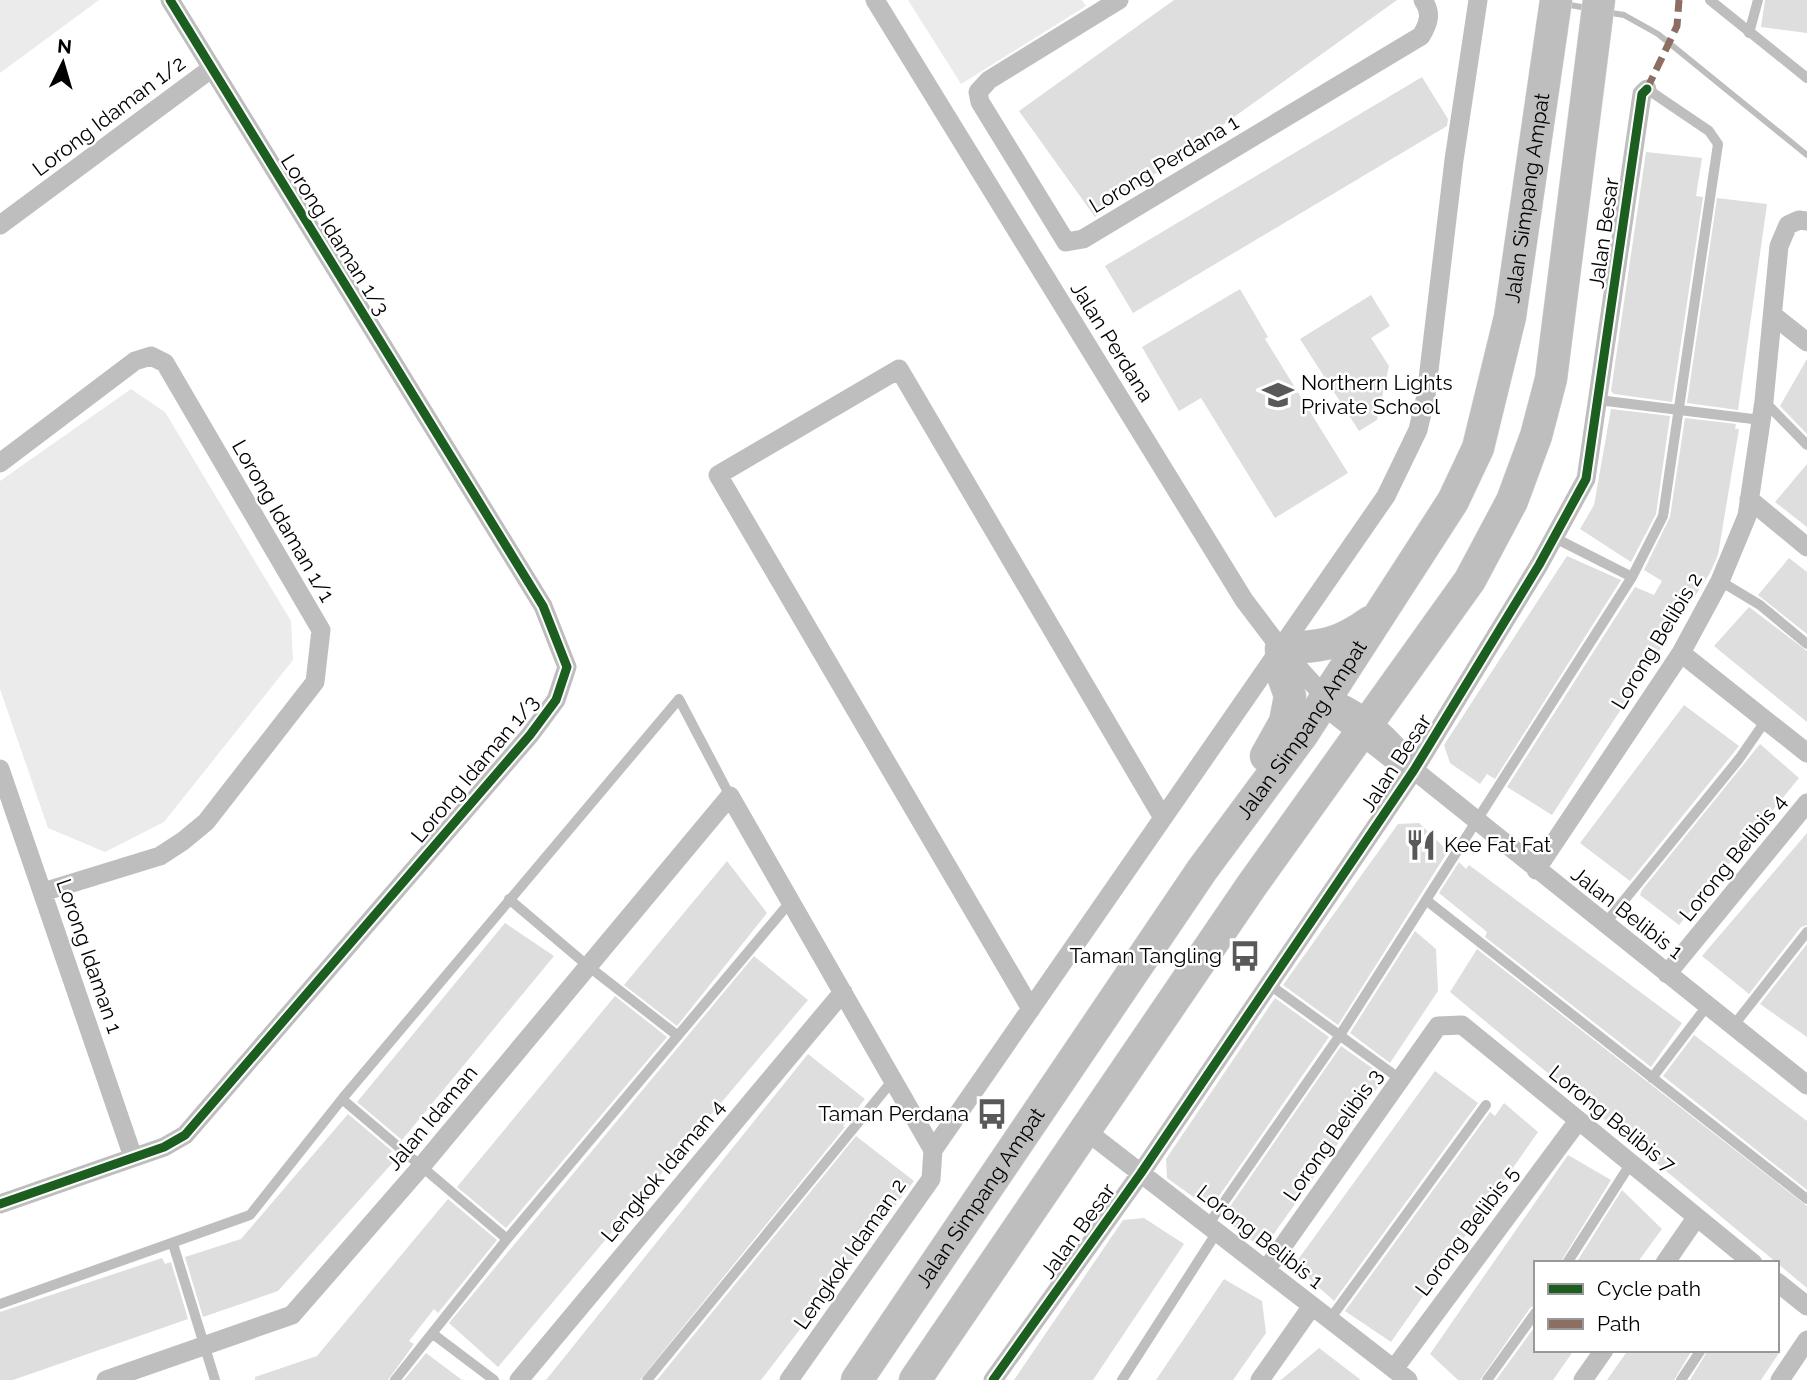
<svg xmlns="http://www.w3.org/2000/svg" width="1807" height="1380" font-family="Raleway,sans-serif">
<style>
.green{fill:#ebebeb}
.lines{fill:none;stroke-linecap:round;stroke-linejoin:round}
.stream{stroke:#bdbdbd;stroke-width:6}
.building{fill:#dedede}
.trunk-casing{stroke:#dbdbdb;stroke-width:33}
.service{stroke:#bebebe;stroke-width:10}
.minor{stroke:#bebebe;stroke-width:19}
.trunk{stroke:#bebebe;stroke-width:32}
.quiet{stroke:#8d6e63;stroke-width:7;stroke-dasharray:14 7;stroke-linecap:butt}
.cycleway-casing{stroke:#fff;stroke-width:13}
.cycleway{stroke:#1b5e20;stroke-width:9}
.labels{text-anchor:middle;stroke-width:5;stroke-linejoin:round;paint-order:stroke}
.street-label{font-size:21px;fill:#000;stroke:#fff}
.poi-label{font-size:21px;fill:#000;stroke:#fff;text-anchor:start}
</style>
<rect width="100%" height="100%" fill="#fff"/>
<path class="green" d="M0 0H99L0 73Z
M908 0H1082L1086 6 961 84Z
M131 389 165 412 291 621 293 660 164 822 105 852 48 828 0 689V481Z"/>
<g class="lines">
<path class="stream" d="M1564 4 1587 8
M1605 12 1624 15 1658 34 1807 155"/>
</g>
<path class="building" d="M1174 0H1397L1095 217 1019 111Z
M1765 0H1807V33L1761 27Z
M1422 77 1448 119 1447 126 1133 313 1105 266Z
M1646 152 1702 158 1696 196 1703 197 1672 402 1614 394 1611 391Z
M1717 198 1767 204 1738 410 1687 403Z
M1240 289 1268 337 1265 339 1348 473 1275 518 1201 398 1179 411 1142 347Z
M1371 295 1390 326 1371 338 1389 366 1377 420 1359 431 1300 339Z
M1807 359V434L1780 406Z
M1611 409 1670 416 1656 514 1631 562 1580 529 1594 505Z
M1685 418 1736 424 1735 429H1739L1718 555 1710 573 1552 815 1507 787 1635 587 1654 595 1662 581 1644 570 1670 517Z
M1807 464V527L1775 502Z
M1567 556 1621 580 1495 779 1487 774 1480 784 1450 763 1444 745Z
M1789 558 1807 572V634L1758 595Z
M1749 607 1807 651V722L1714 646Z
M1684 705 1739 746 1630 881 1580 843Z
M1760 744 1799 778 1679 925 1640 895 1642 890Z
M1419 823 1448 851 1338 1025 1283 985 1398 824Z
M1807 833V925L1801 927 1749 994 1702 956Z
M727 861 767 913 677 1026 624 985Z
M1459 862 1466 869 1469 865 1682 1023 1651 1067 1485 937 1487 932 1439 893Z
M505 923 554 956 402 1140 357 1102Z
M1415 931 1436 949 1438 991 1390 1063 1350 1033Z
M1807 944V1037L1760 1004Z
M1477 949 1807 1206V1288L1450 992Z
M754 956 808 1000 498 1367 449 1323Z
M615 996 667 1037 506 1228 457 1187Z
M1275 998 1329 1037 1210 1209 1167 1178 1166 1159Z
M1694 1035 1807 1121V1190L1663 1076Z
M1341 1046 1385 1077 1263 1249 1222 1218Z
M808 1054 865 1099 843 1126 845 1127 640 1380H546Z
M1435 1071 1478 1103 1334 1301 1294 1265Z
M1504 1103 1538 1132 1391 1342 1345 1311 1490 1112 1495 1116Z
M348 1114 392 1151 389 1155 395 1160 278 1291 203 1317 185 1257 241 1239Z
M856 1136 914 1181 761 1380H657Z
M1568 1155 1611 1180 1560 1263H1536V1305L1530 1308 1480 1380H1458L1430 1354Z
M1622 1190 1662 1229 1637 1263H1576Z
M448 1199 497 1240 438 1313 434 1309 409 1341 414 1344 388 1380H255V1377L317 1356Z
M1144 1218 1184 1244 1093 1380H1014L1123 1220Z
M162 1258 165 1264 171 1262 188 1319 13 1380H0V1312Z
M1224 1279 1262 1301 1266 1333 1233 1380H1156Z
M1536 1325V1350H1574L1553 1380H1496Z
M1319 1348 1361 1380H1281Z
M1628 1350H1692L1674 1380H1607Z
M1708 1350H1781L1761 1380H1690Z
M426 1353 462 1380H404Z"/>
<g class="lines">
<defs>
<g id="trunk">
<path d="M1266 756 1285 722 1290 696 1283 676 1281 649C1320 646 1337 646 1370 622"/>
<path id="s1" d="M857 1380 1202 870 1302 735 1453 501 1478 448 1510 317 1556 0"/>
<path d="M915 1380 1252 885 1470 580 1512 501 1536 436 1551 379 1599 0"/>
</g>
</defs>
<use href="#trunk" class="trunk-casing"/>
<path class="service" d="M1710 0 1807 78
M1749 33 1758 0
M1598 400 1761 420
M1766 403 1807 445
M1555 538 1632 577
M1720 581 1760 605 1807 644
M509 899 588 966 678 1036
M1426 900 1807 1199
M1604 925 1739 759 1766 720
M1270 985 1400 1079
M1734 1025 1807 932
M1652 1078 1707 1006
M342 1099 507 1239
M1208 1225 1340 1035 1632 577 1663 516 1718 144 1709 131 1647 89
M173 1244 215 1380
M1567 1263 1631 1163
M0 1304 250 1215 342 1099 679 699 730 796
M1330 1319 1486 1105
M433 1334 494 1380
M395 1380 507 1239 791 901
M647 1380 893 1080
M1122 1380 1217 1232
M1487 1380 1536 1312
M1681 1380 1701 1350"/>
<path class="minor" d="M875 0 1244 600 1281 649 1325 697 1330 711 1395 762 1414 770
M1119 0 989 80 978 92 980 102 1066 242 1083 239 1421 36C1429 23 1432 13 1423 0
M0 225 212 68
M1774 316 1807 342
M0 463 135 361 151 356 165 363 321 630 315 682 206 822 183 841 160 856 43 892
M1749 499 1807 547
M1681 653 1807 753
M1325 697C1358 706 1397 740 1414 770L1807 1085
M0 769 133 1157
M1536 870 1681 653 1720 581 1747 516 1764 401 1779 246 1788 225 1799 220 1807 221
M1667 974 1807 803
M1031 1009 718 475 899 369 1163 818
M1085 1130 1408 1380
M933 1150 1386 496 1418 430 1426 396 1454 160 1478 0
M0 1204 164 1147 185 1135 530 735 556 700 567 667 543 606 170 0
M1665 1263 1696 1218
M1266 1270 1438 1026 1462 1025 1753 1263
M1777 1282 1807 1306
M1394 1369 1578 1121
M106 1380 292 1315 420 1168 730 796 933 1150
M519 1380 843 992
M789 1380 931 1179 933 1150
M993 1380 1141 1173 1414 770 1539 565 1586 479 1642 94 1647 89
M1260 1380 1312 1306
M1583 1380 1604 1350
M1780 1380 1807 1340"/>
<use href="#trunk" class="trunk"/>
<path class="quiet" d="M1647 89 1677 26 1679 0"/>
<defs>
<path id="cycleway" d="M0 1204 164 1147 185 1135 530 735 556 700 567 667 543 606 170 0
M993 1380 1141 1173 1414 770 1539 565 1586 479 1642 94 1647 89"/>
</defs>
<use href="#cycleway" class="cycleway-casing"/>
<use href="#cycleway" class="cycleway"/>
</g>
<defs>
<symbol id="school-bare" viewBox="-9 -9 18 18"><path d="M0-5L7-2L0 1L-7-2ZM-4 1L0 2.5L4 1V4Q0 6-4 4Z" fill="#595959" stroke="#fff" stroke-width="2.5" paint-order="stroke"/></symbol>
<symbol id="restaurant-bare" viewBox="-9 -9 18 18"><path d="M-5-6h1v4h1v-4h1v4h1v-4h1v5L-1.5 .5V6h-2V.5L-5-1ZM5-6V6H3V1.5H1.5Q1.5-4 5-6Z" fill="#595959" stroke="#fff" stroke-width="2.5" paint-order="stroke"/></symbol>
<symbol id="bus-bare" viewBox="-9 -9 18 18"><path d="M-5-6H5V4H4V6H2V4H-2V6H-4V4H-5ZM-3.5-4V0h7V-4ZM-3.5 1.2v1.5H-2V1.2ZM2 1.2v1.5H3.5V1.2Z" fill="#595959" stroke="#fff" stroke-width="2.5" paint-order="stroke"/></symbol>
</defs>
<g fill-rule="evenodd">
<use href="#school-bare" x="1256" y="373" width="44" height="44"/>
<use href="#restaurant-bare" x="1399" y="823" width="44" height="44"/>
<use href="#bus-bare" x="1223" y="934" width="44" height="44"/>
<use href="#bus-bare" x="970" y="1092" width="44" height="44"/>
</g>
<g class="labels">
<g class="street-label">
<text transform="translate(109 116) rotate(-37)" y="7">Lorong Idaman 1/2</text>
<text transform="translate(1164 164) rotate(-31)" y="7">Lorong Perdana 1</text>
<text dy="7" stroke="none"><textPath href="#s1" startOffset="1376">Jalan Simpang Ampat</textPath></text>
<text transform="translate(1604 233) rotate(-82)" y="7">Jalan Besar</text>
<text transform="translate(335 235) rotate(58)" y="7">Lorong Idaman 1/3</text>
<text transform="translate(1112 342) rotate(58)" y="7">Jalan Perdana</text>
<text transform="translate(283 521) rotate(60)" y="7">Lorong Idaman 1/1</text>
<text transform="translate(1657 641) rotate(-59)" y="7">Lorong Belibis 2</text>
<text dy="7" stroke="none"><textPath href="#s1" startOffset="788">Jalan Simpang Ampat</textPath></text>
<text transform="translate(1396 763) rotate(-57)" y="7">Jalan Besar</text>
<text transform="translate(475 769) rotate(-50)" y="7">Lorong Idaman 1/3</text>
<text transform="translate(1733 858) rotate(-51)" y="7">Lorong Belibis 4</text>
<text transform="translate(1627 913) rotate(38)" y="7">Jalan Belibis 1</text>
<text transform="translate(89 956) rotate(71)" y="7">Lorong Idaman 1</text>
<text transform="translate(432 1118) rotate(-50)" y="7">Jalan Idaman</text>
<text transform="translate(1612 1119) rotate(39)" y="7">Lorong Belibis 7</text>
<text transform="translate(1333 1135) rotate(-55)" y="7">Lorong Belibis 3</text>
<text transform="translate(663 1171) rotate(-50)" y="7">Lengkok Idaman 4</text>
<text dy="7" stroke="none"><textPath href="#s1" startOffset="220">Jalan Simpang Ampat</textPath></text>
<text transform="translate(1078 1231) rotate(-54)" y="7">Jalan Besar</text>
<text transform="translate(1467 1231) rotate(-53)" y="7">Lorong Belibis 5</text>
<text transform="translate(1260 1237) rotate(38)" y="7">Lorong Belibis 1</text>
<text transform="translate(850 1254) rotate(-55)" y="7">Lengkok Idaman 2</text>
</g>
<g class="poi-label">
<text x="1301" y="390">Northern Lights<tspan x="1301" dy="24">Private School</tspan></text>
<text x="1444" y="852">Kee Fat Fat</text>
<text x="1222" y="963" text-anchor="end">Taman Tangling</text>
<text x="969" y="1121" text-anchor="end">Taman Perdana</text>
</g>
</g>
<rect x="1534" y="1261" width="245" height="91" fill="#ffffff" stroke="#999999" stroke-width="2"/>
<rect x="1548" y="1284" width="35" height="10" fill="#1b5e20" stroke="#999999" stroke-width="2"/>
<text x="1597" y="1296" font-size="21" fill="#000000">Cycle path</text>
<rect x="1548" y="1319" width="35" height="10" fill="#8d6e63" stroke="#999999" stroke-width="2"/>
<text x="1597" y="1331" font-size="21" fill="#000000">Path</text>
<g transform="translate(63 63) rotate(5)" stroke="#ffffff" stroke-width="5" paint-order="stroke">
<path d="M0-5L12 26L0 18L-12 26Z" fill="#000000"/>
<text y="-10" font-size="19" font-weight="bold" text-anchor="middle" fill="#000000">N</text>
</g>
</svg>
